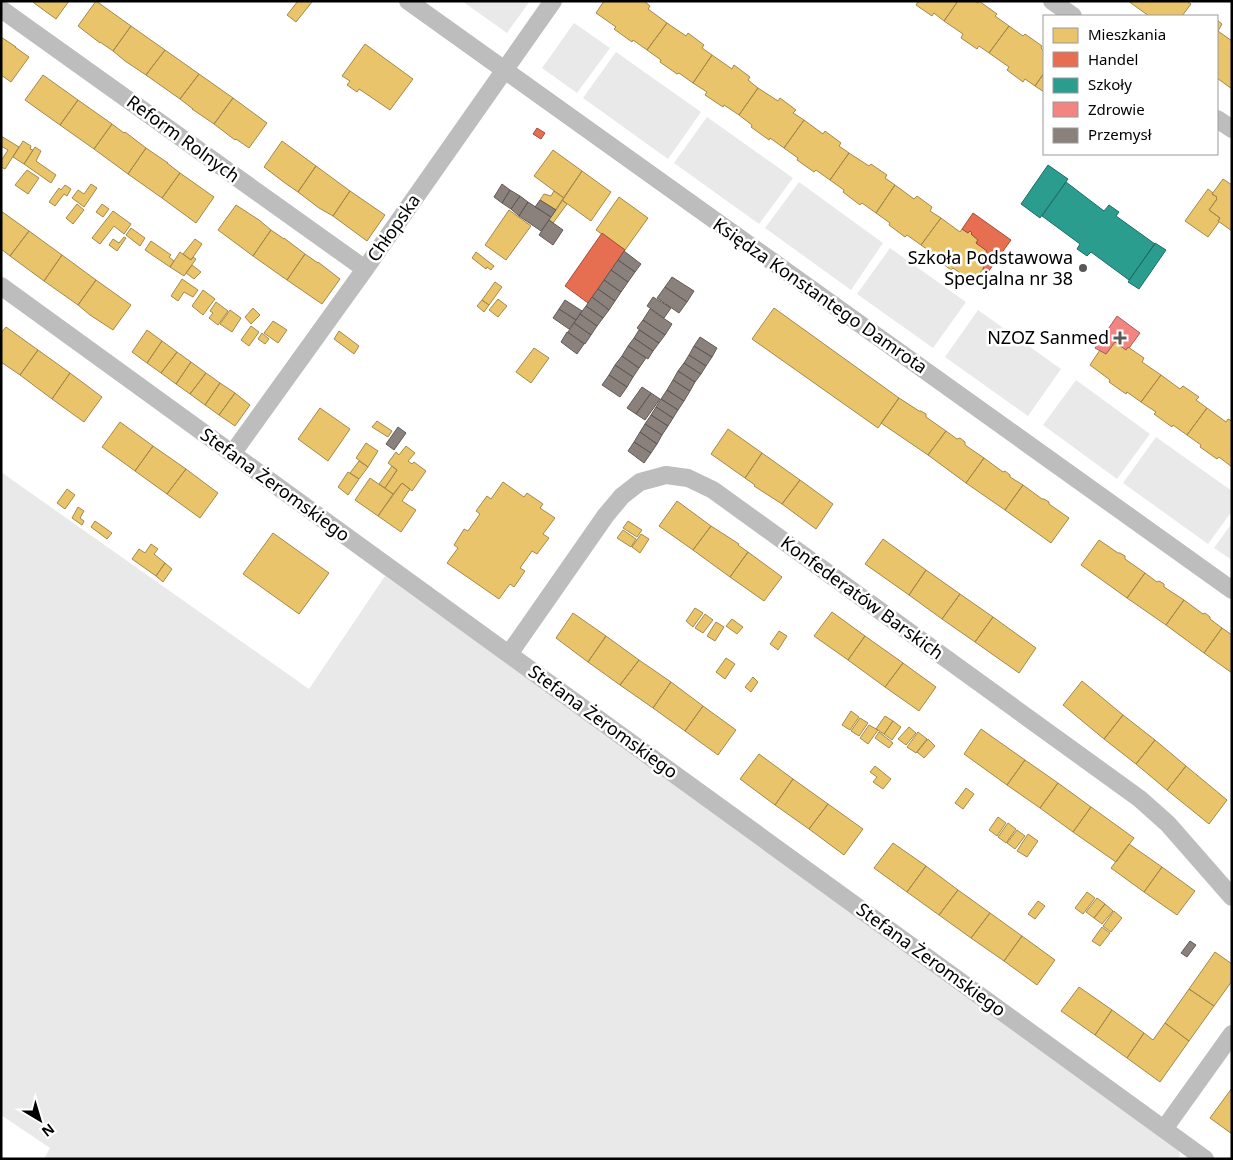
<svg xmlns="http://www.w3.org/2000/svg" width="1233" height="1160" font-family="'Noto Sans',sans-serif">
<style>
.green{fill:#e9e9e9}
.homes{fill:#e9c46a;stroke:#a3894a}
.shops{fill:#e76f51;stroke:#a24e39}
.schools{fill:#2a9d8f;stroke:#1d6e64}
.health{fill:#f28482;stroke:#a95c5b}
.industry{fill:#8a817c;stroke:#615a57}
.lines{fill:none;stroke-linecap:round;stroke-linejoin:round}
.minor{stroke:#bdbdbd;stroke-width:18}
.poi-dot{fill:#595959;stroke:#fff;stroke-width:2}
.labels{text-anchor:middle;stroke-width:5;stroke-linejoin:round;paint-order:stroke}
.street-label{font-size:18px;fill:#000;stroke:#fff}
.poi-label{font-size:18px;fill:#000;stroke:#fff;text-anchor:end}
</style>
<rect width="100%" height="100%" fill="#fff"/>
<path class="green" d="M462 1H530L507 33Z
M574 23 610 48 577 93 542 68Z
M616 52 701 112 668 159 583 98Z
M707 117 793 178 759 224 674 163Z
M799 182 883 243 851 290 765 228Z
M890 248 966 302 933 348 857 294Z
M978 310 1061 369 1028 416 945 357Z
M1076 380 1150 434 1117 479 1043 425Z
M1156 437 1232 491V511L1208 544 1123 483Z
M1 472 309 689 385 576 1177 1145 1180 1155 1178 1159H44L50 1148 1 1115Z
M1232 523V560L1214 548Z"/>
<path class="homes" d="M32 1H69L56 19 34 3Z
M96 1 131 26 113 51 100 42V43L78 26Z
M298 1H310L312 2 296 22 287 15Z
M604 1H644L650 6 648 9 667 23 647 50 633 40 632 42 614 29 616 27 596 13Z
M917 1H958L944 21 934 13 932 16 916 5 918 2Z
M958 1H975L978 3 979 1 997 14 995 16 1009 26 989 53 979 46 977 49 961 38 963 34 944 21Z
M1128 1H1187L1191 4 1182 16H1149Z
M1217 20 1222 24 1218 31 1232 41V89L1217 78Z
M667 23 686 36 688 33 704 45 702 48 712 55 693 83 679 73 677 74 660 62 661 60 647 50Z
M131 26 165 50 146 75 125 61 113 51Z
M1009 26 1023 36 1025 34 1042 46 1041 48 1044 51V73L1035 86 1025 79 1023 82 1007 70 1009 67 989 53Z
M1 37 16 47H15L29 57 11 82 1 75Z
M365 44 413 79 390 110 359 89 357 92 347 85 350 81 342 76Z
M165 50 199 74 180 99 146 75Z
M712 55 732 69 734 65 750 77 748 80 758 88 739 115 724 105 723 107 705 95 707 92 693 83Z
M1044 73V92L1035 86Z
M199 74 233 98 214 124 192 109H193L180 99Z
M43 75 78 100 60 125 25 100Z
M758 88 778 101 780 98 796 110 793 113 804 120 784 148 770 138 769 140 751 127 752 125 739 115Z
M233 98 267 123 249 148 236 139 235 140 214 124Z
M78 100 112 124 94 149 60 125Z
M804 120 823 134 825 131 841 143 839 146 849 153 830 180 816 170 814 172 797 160 798 158 784 148Z
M112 124 124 133 125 132 146 148 128 174 94 149Z
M1 136 19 147 5 169 1 167V161L8 150 1 146Z
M23 141 31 146 30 149 33 150 24 164 13 157Z
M282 141 316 166 298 192 285 183 264 167Z
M35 147 41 151 36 161 56 175 51 183 24 164Z
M146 148 168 163H167L180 173 162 198 128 174Z
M553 150 582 171 564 198 534 176Z
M849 153 869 166 871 164 887 175 885 178 895 185 876 213 862 203 860 205 843 192 844 190 830 180Z
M316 166 350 191 333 216 319 208 298 192Z
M27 170 39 178 28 194 15 185Z
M582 171 611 192 591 221 562 200Z
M180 173 214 197 196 223 162 198Z
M1223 179 1232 185V231L1218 221 1220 218 1209 210 1217 199 1216 198 1217 197 1212 194Z
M91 184 97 188 84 207 72 198 78 190 84 194Z
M65 185 71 189 67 196 64 194 55 206 49 202 59 188 61 190Z
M895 185 914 199 917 196 932 207 930 211 941 218 921 245 907 235 905 237 889 225 890 223 876 213Z
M1208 189 1213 193 1212 194 1217 197 1216 198 1217 199 1209 210 1220 218 1218 221 1219 222 1208 237 1185 221Z
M350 191 385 215 367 241 333 216Z
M554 191 564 198 556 210 540 200 544 194 551 196Z
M619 197 648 218 625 250 596 230Z
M562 200 567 204 553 223 549 220Z
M77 204 84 210 73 224 66 218Z
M102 204 109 209 103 217 96 212Z
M236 205 259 220 271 230 253 256 218 230Z
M509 210 531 226 506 260 485 245Z
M1 211 29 231 10 256 1 249Z
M113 211 131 224 124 234 114 226 100 244 92 238Z
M941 218 960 232 962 229 968 233 970 231 972 233 971 234 978 240 976 243 987 251 979 262 980 263V264L984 267 983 269 973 282 953 268 951 270 934 257 935 255 921 245Z
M131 228 145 238 140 246 126 235Z
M271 230 284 239V238L305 254 287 280 253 256Z
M29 231 62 255 44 281 10 256Z
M124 237 126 238 117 251 109 245 113 239 119 243Z
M195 239 202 244 191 260 183 254Z
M151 241 171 255 169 257 174 261 170 267 145 250Z
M180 252 191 260 193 257 196 259 184 276 170 267Z
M476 252 494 266 491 270 487 267 486 269 472 258Z
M305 254 318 263V262L340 279 322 304 287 280Z
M62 255 96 280 78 305 44 281Z
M192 265 201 272 194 279 186 273Z
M182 279 198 290 193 297 184 292 178 301 171 296Z
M96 280 131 305 113 330 90 315 78 305Z
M495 282 502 287 489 305 482 300Z
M203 290 215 299 203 315 192 306Z
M498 299 507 306 498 317 489 310Z
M482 300 489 305 484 312 477 306Z
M216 302 228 311 218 325 209 318 213 313 210 311Z
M253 308 260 315 251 324 245 317Z
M774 308 899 398 878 428 752 339Z
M230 310 241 318 232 332 220 324Z
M273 321 287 330 278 343 264 333Z
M251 326 259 332 249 346 241 340Z
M6 327 38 350 20 375 1 362V333Z
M147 330 162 341 147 363 132 352Z
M339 331 359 346 354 354 334 339Z
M262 333 269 339 265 344 258 339Z
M162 341 177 352 161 373 147 363Z
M1115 342 1126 350 1128 347 1144 358 1142 362 1161 375 1141 402 1127 392 1126 394 1109 382 1110 380 1090 365 1100 350 1106 354Z
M534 348 549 358 531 383 516 372Z
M38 350 70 373 52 399 20 375Z
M177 352 191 362 176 384 161 373Z
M191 362 206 373 190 394 176 384Z
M70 373 102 397 84 422 52 399Z
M206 373 220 383 205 405 190 394Z
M1161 375 1180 389 1183 386 1199 397 1196 400 1207 408 1187 435 1173 425 1172 427 1154 414 1156 412 1141 402Z
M220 383 235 393 219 415 205 405Z
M235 393 250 405 235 426 219 415Z
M899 398 919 411H921L926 414V417L946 431 928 455 881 423Z
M320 408 350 429 328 461 298 439Z
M1207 408 1226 422 1228 419 1232 421V467L1219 457 1217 459 1200 447 1201 445 1187 435Z
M377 421 392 431 388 437 372 427Z
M120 422 153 446 135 471 102 447Z
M728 429 762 453 745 478 711 454Z
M946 431 957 439 960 438 965 442V445L984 458 966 483 928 455Z
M366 443 378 451 368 467 356 458Z
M153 446 186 469 167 494 135 471Z
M406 446 415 453 408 461 412 464 414 462 426 471 412 491 402 483 393 494 385 488 397 470 388 463 396 452 399 455Z
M762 453 800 480 782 504 754 486 755 485 745 478Z
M984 458 1003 472 1005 471 1010 475V477L1023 485 1005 510 966 483Z
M359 461 368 467 359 479 350 473Z
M392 466 397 470 385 488 379 484Z
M186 469 218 493 200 518 167 494Z
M348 472 359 479 348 495 338 487Z
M370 478 393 494 378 516 355 500Z
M800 480 833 504 816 529 782 504Z
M503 482 524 497 527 493 543 504 540 508 555 518 543 534 549 538 537 554 532 551 520 568 525 571 514 587 510 584 499 599 447 563 458 548 454 545 464 529 468 531 480 514 476 511 487 496 491 499Z
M402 483 410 489 402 501 416 510 401 532 378 516Z
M1023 485 1042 499H1044L1049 502V504L1069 518 1051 543 1005 510Z
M67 489 75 495 65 509 57 503Z
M677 501 711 526 693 550 659 526Z
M78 507 84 511 80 518 84 521 82 525 72 518Z
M95 521 112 533 107 539 91 527Z
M628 521 642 530 637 537 623 528Z
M711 526 739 544 738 545 748 552 730 577 693 550Z
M623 530 636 539 631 547 617 538Z
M273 533 329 573 299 614 243 574Z
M641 534 649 539 640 553 632 547Z
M883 539 926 570 909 595 865 564Z
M1099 540 1118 553H1120L1125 556V559L1145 573 1127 598 1081 565Z
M151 544 158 549 154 554 165 563 156 576 132 559 139 549 145 553Z
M748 552 782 577 764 601 730 577Z
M165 563 172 569 163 582 156 576Z
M926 570 960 594 942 619 909 595Z
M1145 573 1157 582 1159 581 1164 584V587L1184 600 1166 625 1127 598Z
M960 594 993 617 975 642 942 619Z
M1184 600 1203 614 1205 613 1210 617V619L1222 628 1204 653 1166 625Z
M695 608 703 613 693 627 686 621Z
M832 612 865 636 848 660 814 636Z
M573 613 606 636 588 662 556 638Z
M705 614 713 620 703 633 695 628Z
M993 617 1036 648 1019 673 975 642Z
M732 619 743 627 737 634 726 626Z
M716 622 724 627 715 641 707 636Z
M1222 628 1232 635V673L1204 653Z
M779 631 787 636 778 650 770 644Z
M606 636 639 660 620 685 588 662Z
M865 636 903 663 885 687 848 660Z
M726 658 735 664 725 679 716 672Z
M639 660 671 682 653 708 620 685Z
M903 663 936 687 919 711 885 687Z
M753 677 758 682 751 692 745 687Z
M1082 681 1123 715 1104 739 1063 705Z
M671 682 703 706 685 731 653 708Z
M703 706 736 730 718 755 685 731Z
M851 711 859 717 850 730 842 725Z
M1123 715 1155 740 1136 764 1104 739Z
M885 716 893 721 884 734 876 729Z
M860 718 868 723 859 736 851 731Z
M893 721 901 727 892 740 884 734Z
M869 725 878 730 868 744 860 738Z
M909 727 916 733 906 745 898 739Z
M981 729 1025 760 1007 785 964 754Z
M879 732 893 743 889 748 875 738Z
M918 732 927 739 916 753 907 747Z
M928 739 935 746 924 758 917 752Z
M1155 740 1186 766 1167 790 1136 764Z
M759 754 793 779 775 805 740 779Z
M1025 760 1058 783 1040 808 1007 785Z
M875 766 891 779 883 789 873 782 877 777 870 772Z
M1186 766 1227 800 1209 824 1167 790Z
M793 779 828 804 809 829 775 805Z
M1058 783 1091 807 1073 832 1040 808Z
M966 788 974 794 963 809 955 803Z
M828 804 863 829 844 855 809 829Z
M1091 807 1134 838 1116 862 1073 832Z
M998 817 1006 823 997 836 989 830Z
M1008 823 1016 829 1006 843 998 837Z
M1017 830 1025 836 1015 849 1007 843Z
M1028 834 1038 841 1027 857 1017 851Z
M893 843 926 866 907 892 874 868Z
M1129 844 1162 867 1144 892 1111 868Z
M926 866 958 890 939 915 907 892Z
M1162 867 1195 891 1177 915 1144 892Z
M958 890 990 913 971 938 939 915Z
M1087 892 1095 898 1083 914 1075 908Z
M1097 898 1105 904 1094 918 1086 912Z
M1038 901 1045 906 1035 919 1028 914Z
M1105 904 1113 911 1102 924 1094 918Z
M1114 911 1122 918 1111 932 1103 926Z
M990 913 1022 936 1004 961 971 938Z
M1102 927 1110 933 1100 946 1092 941Z
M1022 936 1055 960 1037 985 1004 961Z
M1215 952 1232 964V981L1214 1006 1189 989Z
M1079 987 1112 1010 1095 1035 1061 1011Z
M1189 989 1214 1006 1189 1041 1165 1023Z
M1112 1010 1144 1033 1127 1058 1095 1035Z
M1165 1023 1189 1041 1160 1082 1127 1058 1144 1033 1153 1040Z
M1232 1088V1134L1210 1118Z"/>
<path class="shops" d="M537 128 545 133 541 139 533 134Z
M973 213 1011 240 988 272 983 269 984 267 980 264V263L979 262 987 251 976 243 978 240 971 234 972 233 970 231 968 233 962 229Z
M602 233 625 250 588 303 565 286Z"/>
<path class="schools" d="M1048 165 1068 179 1040 218 1021 204Z
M1066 182 1104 211 1109 205 1119 212 1116 216 1155 244 1129 280 1091 252 1087 256 1077 249 1080 244 1042 216Z
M1155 243 1166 250 1139 289 1128 282Z"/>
<path class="health" d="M1117 316 1140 333 1129 348 1128 347 1126 350 1115 342 1106 354 1095 348Z"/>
<path class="industry" d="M502 184 510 190 502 203 494 197Z
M510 190 520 196 511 209 502 203Z
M520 196 528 202 519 216 511 209Z
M540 200 556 210 551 217 535 207Z
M528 202 551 217 541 231 519 216Z
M549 220 563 230 553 245 539 235Z
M624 251 641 264 635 272 618 260Z
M618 260 635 272 628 282 611 270Z
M611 270 628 282 621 292 604 280Z
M672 277 694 291 687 302 665 287Z
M604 280 621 292 615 301 598 289Z
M665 287 687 302 679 313 657 298Z
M598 289 615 301 609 310 592 297Z
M592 297 609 310 603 318 586 306Z
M653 297 671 308 664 318 647 306Z
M565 300 582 311 576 320 559 309Z
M586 306 603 318 597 326 580 314Z
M559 309 576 320 569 329 553 318Z
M650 309 672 324 665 335 643 320Z
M580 314 597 326 591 335 574 323Z
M643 320 665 335 659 343 637 328Z
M574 323 591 335 585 344 568 332Z
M639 330 659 343 653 351 634 338Z
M567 332 584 344 577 354 561 342Z
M700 337 717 348 712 357 694 346Z
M634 338 653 351 648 359 628 346Z
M628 346 646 358 639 368 622 356Z
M694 346 712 357 706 366 689 355Z
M689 355 706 366 701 374 684 363Z
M622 356 639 368 633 377 615 365Z
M684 363 701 374 695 382 678 371Z
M615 365 633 377 627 387 609 375Z
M678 371 695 382 690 391 673 380Z
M609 375 627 387 620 397 602 385Z
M673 380 690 391 684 401 667 390Z
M642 387 651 393 636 414 627 408Z
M667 390 684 401 678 410 661 399Z
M651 393 660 399 645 420 636 414Z
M661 399 678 410 673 418 656 407Z
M656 407 673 418 668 426 651 415Z
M651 415 668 426 662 435 645 424Z
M645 424 662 435 657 444 640 432Z
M398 427 406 433 394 450 386 444Z
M640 432 657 444 651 453 634 442Z
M634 442 651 453 644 463 628 451Z
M1190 941 1196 945 1187 957 1181 953Z"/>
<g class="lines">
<path class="minor" d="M408 1 1232 590
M1052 1 1073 16
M1 9 365 269
M1217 119 1232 129
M1 286 1205 1159
M232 454 365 269 553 1
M509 654 606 515 622 496 640 482 666 475 688 478 713 490 1140 799 1168 824 1232 897
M1164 1129 1232 1034"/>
</g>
<g class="poi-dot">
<circle cx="1083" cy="268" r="5"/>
<path d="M1117.5 330.5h5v5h5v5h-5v5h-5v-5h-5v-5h5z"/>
</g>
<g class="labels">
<g class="street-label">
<text transform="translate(183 139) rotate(36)" y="6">Reform Rolnych</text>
<text transform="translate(394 228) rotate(-55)" y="6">Chłopska</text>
<text transform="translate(820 296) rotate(35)" y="6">Księdza Konstantego Damrota</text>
<text transform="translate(275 485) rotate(36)" y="6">Stefana Żeromskiego</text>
<text transform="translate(862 598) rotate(36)" y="6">Konfederatów Barskich</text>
<text transform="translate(603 722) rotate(36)" y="6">Stefana Żeromskiego</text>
<text transform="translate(931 960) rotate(36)" y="6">Stefana Żeromskiego</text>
</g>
<g class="poi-label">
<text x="1073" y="264">Szkoła Podstawowa<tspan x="1073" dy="21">Specjalna nr 38</tspan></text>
<text x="1109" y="344">NZOZ Sanmed</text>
</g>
</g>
<rect width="1233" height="1160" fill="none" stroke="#000000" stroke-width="5"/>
<rect x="1043" y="15" width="175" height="140" fill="#ffffff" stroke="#999999"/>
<rect x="1053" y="28" width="25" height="15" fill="#e9c46a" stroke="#999999"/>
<text x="1088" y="40" font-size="15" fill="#000000">Mieszkania</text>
<rect x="1053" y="52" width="25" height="15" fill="#e76f51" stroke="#999999"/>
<text x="1088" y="65" font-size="15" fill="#000000">Handel</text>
<rect x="1053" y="78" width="25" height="15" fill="#2a9d8f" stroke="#999999"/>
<text x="1088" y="90" font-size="15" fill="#000000">Szkoły</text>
<rect x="1053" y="102" width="25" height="15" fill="#f28482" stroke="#999999"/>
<text x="1088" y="115" font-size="15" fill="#000000">Zdrowie</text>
<rect x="1053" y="128" width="25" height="15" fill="#8a817c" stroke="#999999"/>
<text x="1088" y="140" font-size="15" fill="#000000">Przemysł</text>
<g transform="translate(40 1120) rotate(142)" stroke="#ffffff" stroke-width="4" paint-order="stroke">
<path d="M0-4L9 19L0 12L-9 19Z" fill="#000000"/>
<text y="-8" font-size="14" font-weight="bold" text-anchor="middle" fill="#000000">N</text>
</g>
</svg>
